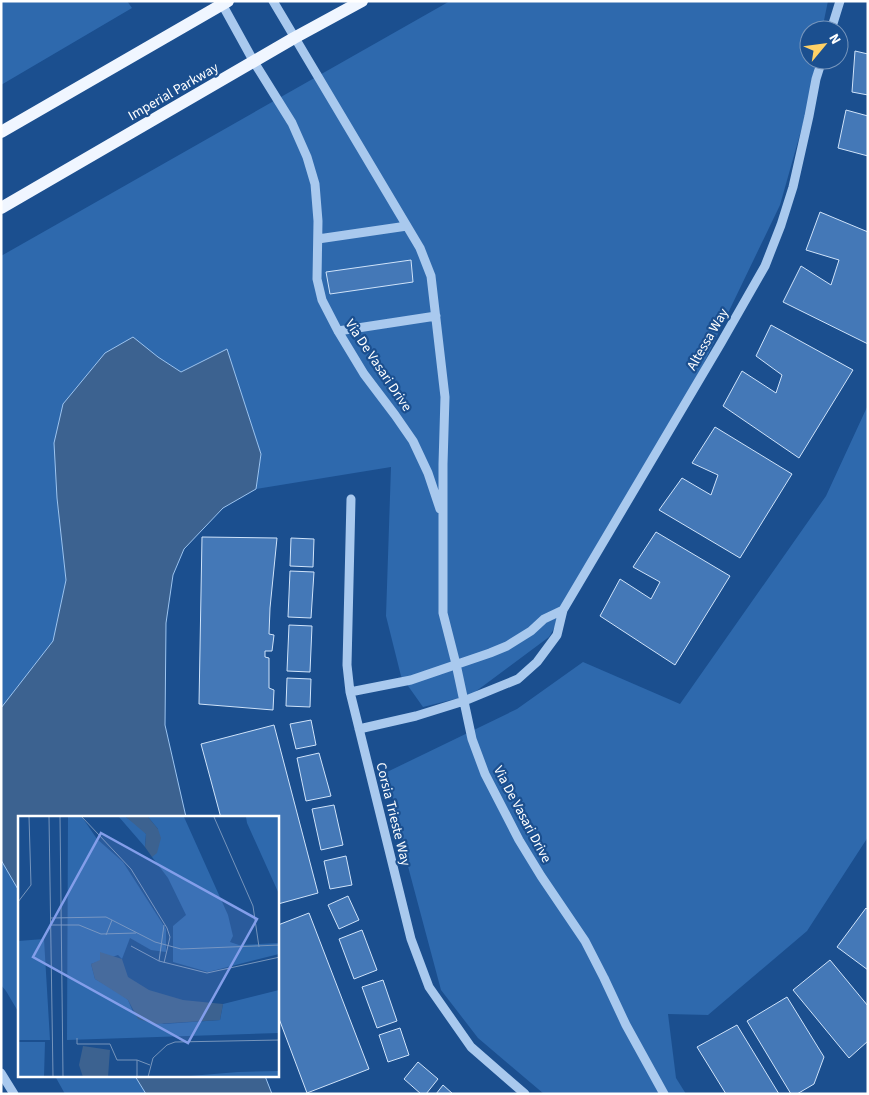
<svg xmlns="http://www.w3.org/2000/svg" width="869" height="1095" font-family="'Source Sans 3',sans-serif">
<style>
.green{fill:#2e69ad}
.water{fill:#3c6290;stroke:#9cc4f0}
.building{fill:#4478b7;stroke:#cfe3fa}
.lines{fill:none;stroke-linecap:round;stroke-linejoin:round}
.minor{stroke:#a9c9ee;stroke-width:9}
.major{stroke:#f0f6ff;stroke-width:12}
.labels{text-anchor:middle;stroke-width:4.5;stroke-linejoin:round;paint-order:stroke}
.street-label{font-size:14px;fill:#fff;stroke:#1b4f8f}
.inset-road{fill:none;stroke:#7695bc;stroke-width:1}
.view{fill:#839eea;fill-opacity:0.15;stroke:#839eea;stroke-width:2.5}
.inset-edge{fill:none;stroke:#fff;stroke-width:2.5}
</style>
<rect width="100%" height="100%" fill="#1b4f8f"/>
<path class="green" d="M1 1H127L132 8 1 85Z
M450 1H828L822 30H809V60H816L808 106 780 205 690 392 549 637 471 695 423 707 401 676 386 616 391 467 256 489 261 454 227 349 181 372 158 357 57 498 66 580 53 641 1 708V256Z
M868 405V837L807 931 708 1015 668 1014 676 1078 686 1094H544L478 1038 441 990 406 859 387 772 517 709 583 662 680 704 826 496Z
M1 860 19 891V1013L6 991 1 985Z
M55 1076H135L146 1094H65Z"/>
<path class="water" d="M133 337 158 357 181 372 227 349 261 454 256 489 223 508 184 549 173 575 166 623 165 725 186 817 19 818V891L1 860V708L53 641 66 580 57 498 54 443 63 404 105 353Z
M135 1076H265L272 1094H146Z"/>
<path class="building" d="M855 51 868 54V95L852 92Z
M846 110 868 116V156L838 148Z
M820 212 868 232V344L783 302 801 266 831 285 839 260 806 250Z
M411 260 413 282 330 294 326 272Z
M771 325 853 370 799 458 723 406 742 371 776 393 782 375 756 356Z
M715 427 792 474 740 558 659 510 682 478 711 495 718 475 692 463Z
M656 532 730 576 675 665 600 616 620 579 651 599 660 582 633 567Z
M202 537 277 538 270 608 269 634 274 635 272 651H265V657L269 658V688L274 690 273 710 199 704Z
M291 538 314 539 313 567 290 566Z
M290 571 314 572 311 618 288 617Z
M289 625 312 626 310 672 287 671Z
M287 678 311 679 310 707 286 706Z
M311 720 316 745 296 749 290 724Z
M274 725 318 893 278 904V818H221L201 744Z
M319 753 331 796 306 801 297 758Z
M334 805 343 845 321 850 312 809Z
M346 856 352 885 330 889 324 861Z
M348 896 359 920 339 929 328 905Z
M866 908 868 910V970L837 947Z
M309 913 369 1069 307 1093 278 1016V925Z
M362 930 377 970 354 979 339 939Z
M830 960 868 1006V1041L849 1058 793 990Z
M383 980 397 1021 377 1028 362 987Z
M787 997 824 1057 814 1084 797 1094H791L747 1021Z
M737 1025 779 1094H726L697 1047Z
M400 1028 409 1055 388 1062 379 1035Z
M418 1062 438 1079 426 1094H421L404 1079Z
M443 1085 453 1094H436Z"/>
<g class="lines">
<path class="minor" d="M273 1 420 248 431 276 445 397 443 464V613L456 664 472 739 485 774 519 840 541 876 585 941 604 978 626 1025 664 1094
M222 4 254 62 292 123 307 157 315 184 318 221 317 279 322 300 338 331 364 374 395 415 413 441 428 473 440 509
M831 30 840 1
M318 239 407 226
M338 331 436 316
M351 499 347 665 350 692 411 939 429 987 471 1047 525 1094
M350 692 411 680 490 653 507 646 531 631 544 619 563 610
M359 729 416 716 464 701 518 679 537 662 557 635 563 610 721 343 765 266 781 225 793 187 809 116 816 79 822 60
M1 1073 14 1094"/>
<path class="major" d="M1 132 228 1
M1 208 294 38 362 1"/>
</g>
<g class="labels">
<g class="street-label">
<text transform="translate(173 91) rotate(-30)" y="5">Imperial Parkway</text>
<text transform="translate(707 339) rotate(-60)" y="5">Altessa Way</text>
<text transform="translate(379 365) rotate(56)" y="5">Via De Vasari Drive</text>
<text transform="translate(394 814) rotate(76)" y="5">Corsia Trieste Way</text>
<text transform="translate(523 814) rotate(62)" y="5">Via De Vasari Drive</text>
</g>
</g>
<g transform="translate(18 816)">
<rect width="261" height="261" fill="#1b4f8f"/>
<path d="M50 1H64L79 23 105 46 148 113V136L133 134 112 122 104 143 100 139 73 148 77 163 102 177 110 184 116 198 146 208 202 204 205 188 261 174V217L49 224ZM101 1H108L124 12 128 18 127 31ZM130 1H166L210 99 215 120 212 126 221 129 261 127V138L190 156 155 146V110L168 99 150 62 134 41 140 13ZM228 1H261V78L229 7ZM26 123 32 224H0V125ZM0 226H27L26 261H0ZM261 255V261H160L220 256Z" fill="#2e69ad"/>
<path d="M108 1H130L140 13 143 22 139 37 134 41 127 31 128 18ZM82 136 104 143 110 161 131 174 165 184 205 188 202 204 137 208 120 203 110 184 77 163 73 148 82 144ZM65 230 92 234 90 261H65L61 249Z" fill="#3c6290"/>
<path class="inset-road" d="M31 1 35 261M42 1 45 261M64 1 113 53 149 112 152 121 146 147M196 1 235 90 241 131M0 86 13 69 11 1M33 102 88 101 137 126 163 133 262 129M33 109H61L83 118 118 117M88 119 94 104M113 130 141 145 189 157 262 141M141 145 146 109M59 222V228H92L99 244H119M119 261V244L132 249M130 261 135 242 149 229 157 226 262 224"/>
<path class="view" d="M83 17 239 103 170 227 15 141Z"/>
<rect width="261" height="261" class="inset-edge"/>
</g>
<rect width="869" height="1095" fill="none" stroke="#ffffff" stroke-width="5"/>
<g transform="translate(824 45) rotate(61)"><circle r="24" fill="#1b4f8f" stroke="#7695bc"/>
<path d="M0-4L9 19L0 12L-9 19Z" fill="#ffd166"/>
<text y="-8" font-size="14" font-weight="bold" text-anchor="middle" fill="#ffffff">N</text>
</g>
</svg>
